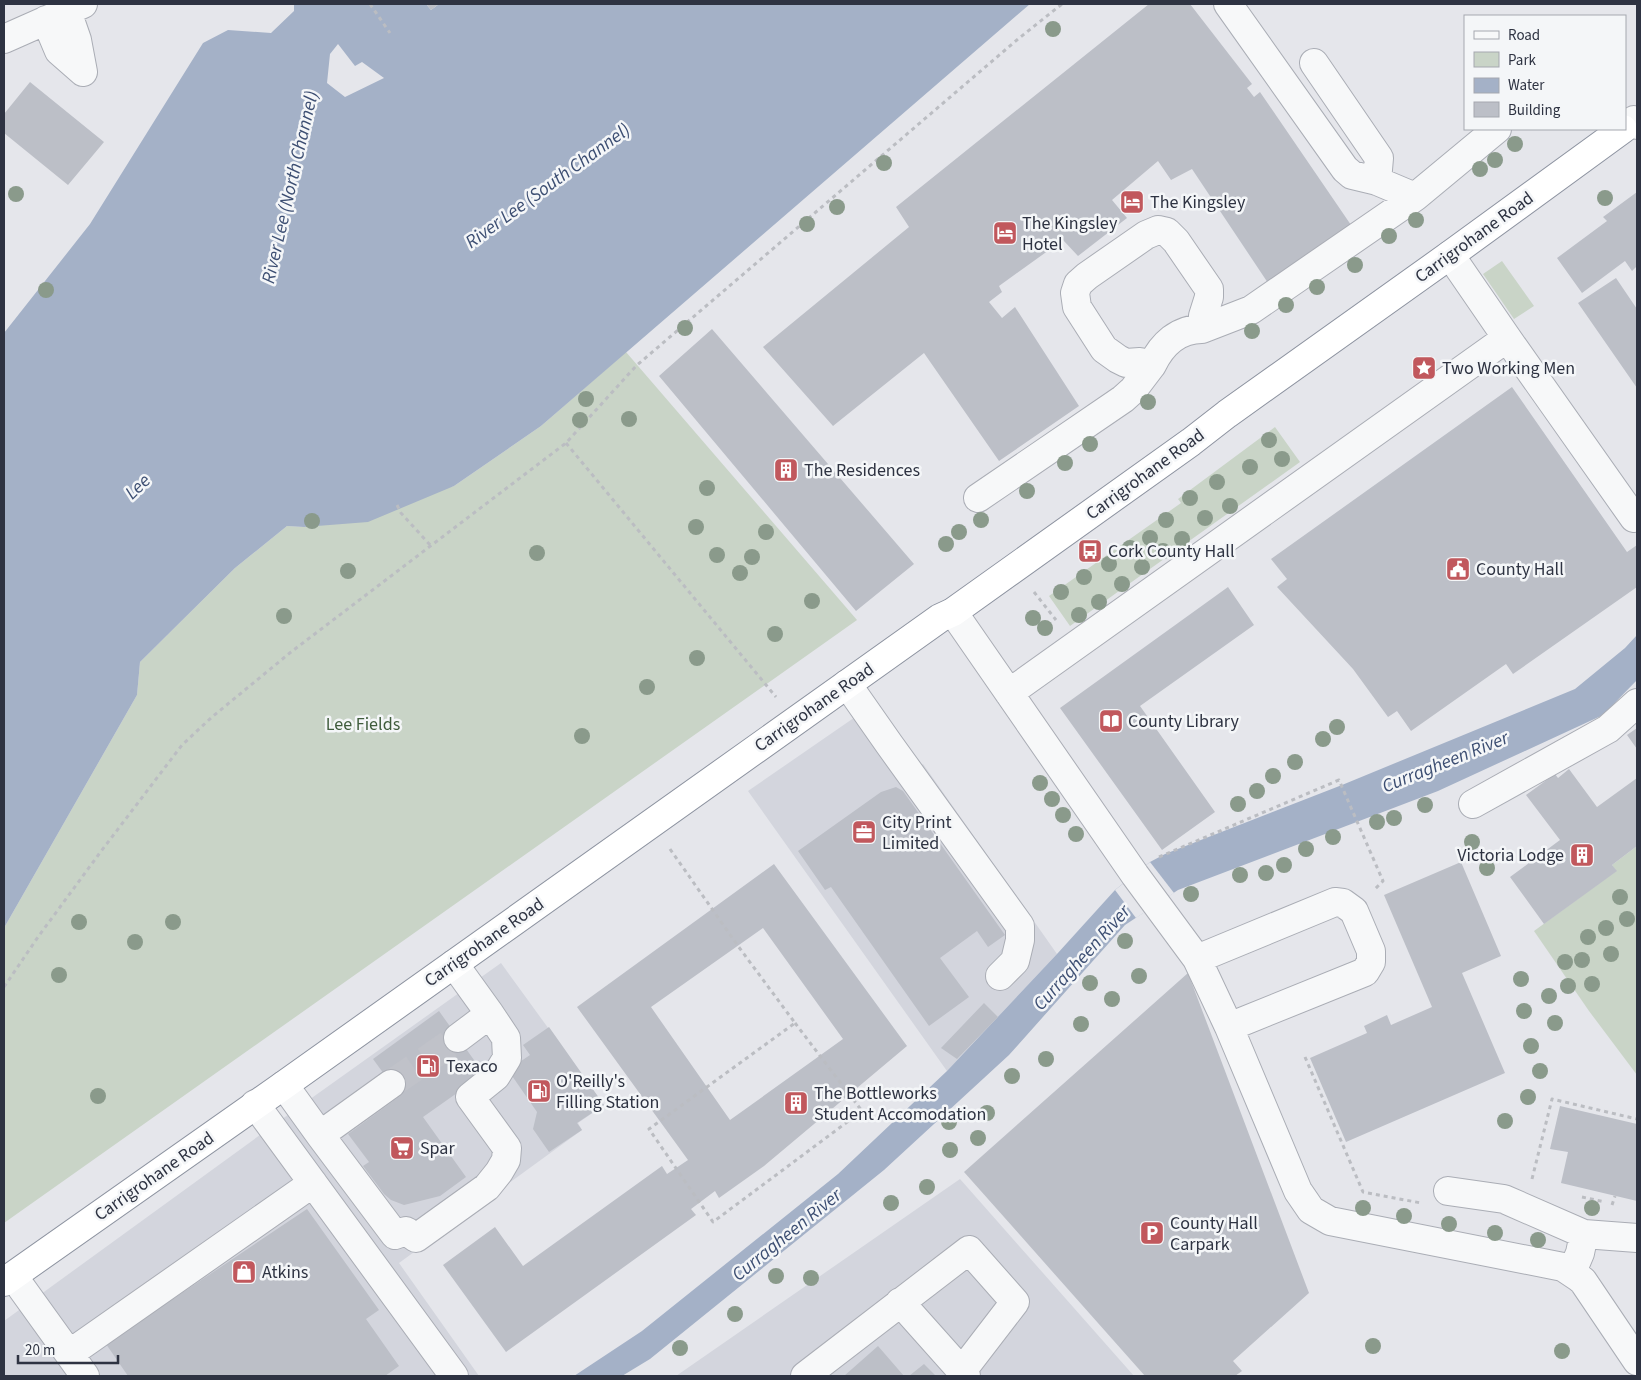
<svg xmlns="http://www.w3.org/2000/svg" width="1641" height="1380" font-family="'Source Sans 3',sans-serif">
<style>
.built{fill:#d3d5dd}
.green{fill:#c9d4c7}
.water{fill:#a4b1c7;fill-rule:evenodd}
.pier{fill:#e5e6eb}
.building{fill:#bcbfc7;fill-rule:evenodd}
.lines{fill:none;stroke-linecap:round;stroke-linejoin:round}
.minor-tunnel{stroke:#c0c2c9;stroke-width:28;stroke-dasharray:28 14;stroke-linecap:butt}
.minor-casing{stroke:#aaadb5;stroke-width:30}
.highway-casing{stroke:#8d93a0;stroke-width:30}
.path{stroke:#bbbdc2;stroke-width:3;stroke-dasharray:4 4;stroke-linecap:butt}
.minor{stroke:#f7f8f9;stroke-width:28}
.highway{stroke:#fff;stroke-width:28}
.tree{fill:#8a9a8b}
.labels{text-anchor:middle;stroke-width:5;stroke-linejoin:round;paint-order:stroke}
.poi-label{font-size:18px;fill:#2e3342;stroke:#f4f6f8;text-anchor:start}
.street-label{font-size:18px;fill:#2e3342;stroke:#f4f6f8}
.park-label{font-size:18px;fill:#3f5c3c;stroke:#f4f6f8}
.water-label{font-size:19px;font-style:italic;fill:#3c4e72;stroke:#f4f6f8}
</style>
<rect width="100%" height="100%" fill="#e5e6eb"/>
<path class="built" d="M874 704 918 767 923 764 1057 954 947 1071 748 791Z
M501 963 604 1105 578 1123 582 1130 399 1263 479 1376H4V1321L271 1127Z
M960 1179 1134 1376H676Z"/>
<path class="green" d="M1502 261 1534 306 1514 319 1483 274Z
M626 352 857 620 4 1223V928L137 695 140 662 235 568 287 526 304 527 454 486 541 426Z
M1275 427 1300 462 1070 626 1049 596 1181 503 1178 499Z
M1637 846V1075L1589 1011 1534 931 1616 871 1612 865Z"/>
<path class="water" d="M294 4H426L431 10 439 4H1030L541 426 454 486 368 522 304 527 287 526 235 568 140 662 137 695 4 928V333L90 224 203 43 228 30 271 33 294 11ZM338 44 355 66 362 62 384 78 345 97 327 83 330 54Z
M1637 635V680L1603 715 1438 791 1178 890 1125 925 1009 1055 884 1170 650 1359 622 1376H574L642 1331 838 1174 947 1071 1057 954 1115 890 1150 862 1165 854 1342 785 1575 689 1625 648Z"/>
<path class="pier" d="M1150 862 1174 893 1136 918 1115 890Z"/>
<path class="building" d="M426 4H439L431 10Z
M1149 4H1190L1252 84 1247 88 1254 97 1260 92 1351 225 1268 283 1192 169 1171 180 1158 161 1112 200 1127 218 1078 256 1063 240 999 286 1002 292 989 302 1002 318 1015 307 1079 406 999 461 924 353 833 426 763 347 909 227 896 207Z
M30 82 104 142 68 185 4 133V114Z
M1637 192V266L1632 271 1625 261 1582 293 1557 258 1607 221 1603 217Z
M1616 278 1637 309V388L1578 303Z
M712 329 914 564 856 611 659 376Z
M1512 387 1627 552 1637 545V587L1513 674 1506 664 1411 731 1397 711 1388 717 1353 669 1277 587 1287 579 1271 559Z
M1228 587 1254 625 1140 706 1215 812 1162 850 1060 708Z
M1637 728V749L1627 735Z
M1569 769 1597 807 1637 778V846L1612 865 1617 871 1544 924 1510 877 1560 840 1526 795 1555 774 1558 778Z
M896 787 903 791 1005 935 988 947 977 931 940 958 969 997 929 1026 831 887 825 890 798 851 881 792Z
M1461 862 1501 956 1462 973 1505 1073 1346 1142 1310 1058 1367 1033 1364 1026 1387 1015 1391 1025 1432 1007 1384 895Z
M774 864 907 1046 764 1166 719 1198 715 1191 691 1209 696 1215 506 1352 443 1265 495 1227 523 1266 662 1166 667 1174 688 1160 577 1007ZM763 928 843 1039 730 1120 651 1007Z
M1188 973 1309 1293 1233 1361 1242 1371 1235 1376H1145L964 1172Z
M984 1003 998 1017 957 1059 941 1048Z
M439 1011 484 1074 423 1117 466 1177 440 1196 404 1205 391 1200 384 1194 363 1166 369 1162 348 1134 400 1096 373 1059Z
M549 1027 604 1105 577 1123 582 1130 549 1152 533 1129 537 1112 508 1070 530 1055 523 1045Z
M1560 1106 1637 1124V1201L1561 1183 1568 1152 1550 1149Z
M307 1209 379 1310 366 1319 399 1366 385 1376H128L106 1344Z
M878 1346 904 1376H844Z
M924 1364 936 1376H909Z"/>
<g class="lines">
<path class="minor-tunnel" d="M391 1084 458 1038"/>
<defs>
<path id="minor" d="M1228 4 1345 169 1352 175 1377 181 1415 197 1497 129
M67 11 77 40 83 72
M46 20 59 51 83 72
M4 39 83 4
M1314 63 1379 158 1377 181
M1634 120 1637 125
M1158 230 1167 232 1176 241 1209 289V297L1203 316 1202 329C1178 329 1162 344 1152 365L1140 362 1126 363 1118 359 1104 349 1077 307 1075 293 1078 284 1087 276 1146 235Z
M1450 255 1507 338 1634 518
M1202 329 1251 310 1415 197
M978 498 1123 399 1133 390 1152 365
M953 612 1135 875 1197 959 1229 1027 1298 1191 1311 1210 1330 1221 1563 1267 1578 1277 1583 1281 1637 1361
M847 684 889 744 1020 926V940L1015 961 1000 976
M1009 693 1507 338
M1473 804 1608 729 1637 703
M1197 959 1335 902 1343 903 1354 911 1371 951V962L1365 972 1229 1027
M454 964 490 1014 458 1038
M284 1085 320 1135 391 1084
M255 1104 454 1376
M320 1135 395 1235 406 1231 416 1238 487 1187 499 1172 506 1160 507 1148 470 1097 496 1076 507 1058 506 1038 490 1014
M1448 1191 1504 1199 1584 1234 1580 1253 1572 1272
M1584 1234 1637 1238
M13 1276 85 1376
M900 1302 966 1376
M69 1354 313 1183
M805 1376 969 1250 1015 1302 962 1371"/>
<path id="highway" d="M4 1282 284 1085 940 618 953 612 1191 442 1227 414 1450 255 1623 129"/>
</defs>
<use href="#minor" class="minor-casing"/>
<use href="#highway" class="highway-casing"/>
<path class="path" d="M370 4 390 33
M566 443 776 697
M397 505 401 513 431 546
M1034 592 1056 620
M670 849 738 946 795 1023 649 1129 713 1222 862 1111 795 1023
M1159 857 1339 780 1383 881 1375 889
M4 987 38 937 99 854 182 745 212 717 291 652 566 443 636 366 1018 39 1062 4
M1305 1057 1363 1192 1421 1203
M1532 1179 1552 1099 1637 1119
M1582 1197 1605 1202
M1612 1205 1615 1196"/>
<use href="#minor" class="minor"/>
<use href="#highway" class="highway"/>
</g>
<g class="tree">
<circle cx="1053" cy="29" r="8"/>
<circle cx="1515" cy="144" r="8"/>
<circle cx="1495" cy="160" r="8"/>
<circle cx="884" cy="163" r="8"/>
<circle cx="1480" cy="169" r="8"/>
<circle cx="16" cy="194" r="8"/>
<circle cx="1605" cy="198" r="8"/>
<circle cx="837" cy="207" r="8"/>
<circle cx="1416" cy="220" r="8"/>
<circle cx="807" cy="224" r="8"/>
<circle cx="1389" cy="236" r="8"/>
<circle cx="1355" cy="265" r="8"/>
<circle cx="1317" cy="287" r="8"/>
<circle cx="46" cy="290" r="8"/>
<circle cx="1286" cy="305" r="8"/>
<circle cx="685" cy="328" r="8"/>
<circle cx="1252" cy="331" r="8"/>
<circle cx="586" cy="399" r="8"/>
<circle cx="1148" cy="402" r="8"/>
<circle cx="629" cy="419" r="8"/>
<circle cx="580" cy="420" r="8"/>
<circle cx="1269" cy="440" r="8"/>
<circle cx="1090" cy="444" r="8"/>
<circle cx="1282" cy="459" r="8"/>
<circle cx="1065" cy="463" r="8"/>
<circle cx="1250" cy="467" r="8"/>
<circle cx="1217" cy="482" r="8"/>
<circle cx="707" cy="488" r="8"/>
<circle cx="1027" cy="491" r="8"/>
<circle cx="1190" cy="498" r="8"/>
<circle cx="1230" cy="506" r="8"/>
<circle cx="1205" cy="518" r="8"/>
<circle cx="981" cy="520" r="8"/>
<circle cx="1166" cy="520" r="8"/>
<circle cx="312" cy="521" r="8"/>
<circle cx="696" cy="527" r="8"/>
<circle cx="766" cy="532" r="8"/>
<circle cx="959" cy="532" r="8"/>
<circle cx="1150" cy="538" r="8"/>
<circle cx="1182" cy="539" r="8"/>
<circle cx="946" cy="544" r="8"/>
<circle cx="1130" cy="548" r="8"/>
<circle cx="1163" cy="551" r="8"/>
<circle cx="537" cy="553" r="8"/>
<circle cx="717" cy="555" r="8"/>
<circle cx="752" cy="557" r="8"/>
<circle cx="1109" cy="564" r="8"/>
<circle cx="1142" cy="567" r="8"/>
<circle cx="348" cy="571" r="8"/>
<circle cx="740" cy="573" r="8"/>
<circle cx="1084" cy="577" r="8"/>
<circle cx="1122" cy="584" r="8"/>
<circle cx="1061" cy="592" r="8"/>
<circle cx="812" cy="601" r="8"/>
<circle cx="1099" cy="602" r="8"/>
<circle cx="1079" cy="615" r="8"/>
<circle cx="284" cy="616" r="8"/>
<circle cx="1033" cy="618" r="8"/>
<circle cx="1045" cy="628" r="8"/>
<circle cx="775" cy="634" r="8"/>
<circle cx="697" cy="658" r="8"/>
<circle cx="647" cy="687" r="8"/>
<circle cx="1337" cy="727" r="8"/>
<circle cx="582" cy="736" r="8"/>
<circle cx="1323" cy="739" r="8"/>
<circle cx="1295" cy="762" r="8"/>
<circle cx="1273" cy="776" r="8"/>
<circle cx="1040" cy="783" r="8"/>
<circle cx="1257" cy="791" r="8"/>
<circle cx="1052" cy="799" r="8"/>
<circle cx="1238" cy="804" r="8"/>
<circle cx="1425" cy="805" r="8"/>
<circle cx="1063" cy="815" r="8"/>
<circle cx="1394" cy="818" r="8"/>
<circle cx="1377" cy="822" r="8"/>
<circle cx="1076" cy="834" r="8"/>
<circle cx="1333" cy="837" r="8"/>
<circle cx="1472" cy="842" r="8"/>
<circle cx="1306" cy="849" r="8"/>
<circle cx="1284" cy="865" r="8"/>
<circle cx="1487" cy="868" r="8"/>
<circle cx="1266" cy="873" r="8"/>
<circle cx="1240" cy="875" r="8"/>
<circle cx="1191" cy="894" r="8"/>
<circle cx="1620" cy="897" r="8"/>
<circle cx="1627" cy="919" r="8"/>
<circle cx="79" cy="922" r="8"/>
<circle cx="173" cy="922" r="8"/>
<circle cx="1606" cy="928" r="8"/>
<circle cx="1588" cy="937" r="8"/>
<circle cx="1125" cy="941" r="8"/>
<circle cx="135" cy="942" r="8"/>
<circle cx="1611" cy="954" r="8"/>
<circle cx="1582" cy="960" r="8"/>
<circle cx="1565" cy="962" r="8"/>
<circle cx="59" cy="975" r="8"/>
<circle cx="1139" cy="976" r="8"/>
<circle cx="1521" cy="979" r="8"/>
<circle cx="1090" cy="983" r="8"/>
<circle cx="1592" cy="984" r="8"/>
<circle cx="1568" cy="986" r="8"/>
<circle cx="1549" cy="996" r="8"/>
<circle cx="1112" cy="999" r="8"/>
<circle cx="1524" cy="1011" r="8"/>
<circle cx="1555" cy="1023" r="8"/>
<circle cx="1081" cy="1024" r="8"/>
<circle cx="1531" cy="1046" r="8"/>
<circle cx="1046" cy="1059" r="8"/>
<circle cx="1540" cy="1071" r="8"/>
<circle cx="1012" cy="1076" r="8"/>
<circle cx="98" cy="1096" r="8"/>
<circle cx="1528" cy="1097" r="8"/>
<circle cx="987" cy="1113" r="8"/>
<circle cx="1505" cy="1121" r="8"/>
<circle cx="949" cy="1122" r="8"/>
<circle cx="978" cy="1138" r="8"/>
<circle cx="950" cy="1150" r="8"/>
<circle cx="927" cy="1187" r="8"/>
<circle cx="891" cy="1203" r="8"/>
<circle cx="1363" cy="1208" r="8"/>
<circle cx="1592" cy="1208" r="8"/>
<circle cx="1404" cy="1216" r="8"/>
<circle cx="1449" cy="1224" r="8"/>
<circle cx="1495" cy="1233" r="8"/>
<circle cx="1538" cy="1240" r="8"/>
<circle cx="776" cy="1276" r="8"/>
<circle cx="811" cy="1278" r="8"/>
<circle cx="735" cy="1314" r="8"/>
<circle cx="1373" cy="1346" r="8"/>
<circle cx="680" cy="1348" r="8"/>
<circle cx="1562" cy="1351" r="8"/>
</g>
<defs>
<symbol id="hotel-square" viewBox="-11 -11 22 22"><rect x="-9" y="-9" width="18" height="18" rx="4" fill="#c1585d" stroke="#f4f6f8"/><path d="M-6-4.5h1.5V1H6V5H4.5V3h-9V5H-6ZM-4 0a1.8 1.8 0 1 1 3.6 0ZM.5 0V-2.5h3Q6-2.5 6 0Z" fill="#fff"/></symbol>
<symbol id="sight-square" viewBox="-11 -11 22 22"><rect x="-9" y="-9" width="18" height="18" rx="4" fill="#c1585d" stroke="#f4f6f8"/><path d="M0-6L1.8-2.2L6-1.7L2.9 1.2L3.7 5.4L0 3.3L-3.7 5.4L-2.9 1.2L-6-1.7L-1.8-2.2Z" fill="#fff"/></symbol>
<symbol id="building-square" viewBox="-11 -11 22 22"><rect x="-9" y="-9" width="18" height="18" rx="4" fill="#c1585d" stroke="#f4f6f8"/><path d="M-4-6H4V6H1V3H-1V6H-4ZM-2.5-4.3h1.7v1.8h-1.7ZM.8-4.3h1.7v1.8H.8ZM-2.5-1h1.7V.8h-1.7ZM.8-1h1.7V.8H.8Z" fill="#fff"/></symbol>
<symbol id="bus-square" viewBox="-11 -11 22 22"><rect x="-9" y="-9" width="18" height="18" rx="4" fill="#c1585d" stroke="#f4f6f8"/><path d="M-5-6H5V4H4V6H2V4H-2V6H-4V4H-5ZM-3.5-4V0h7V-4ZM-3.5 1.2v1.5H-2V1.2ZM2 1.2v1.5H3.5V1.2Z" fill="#fff"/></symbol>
<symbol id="civic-square" viewBox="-11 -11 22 22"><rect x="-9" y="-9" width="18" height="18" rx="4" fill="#c1585d" stroke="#f4f6f8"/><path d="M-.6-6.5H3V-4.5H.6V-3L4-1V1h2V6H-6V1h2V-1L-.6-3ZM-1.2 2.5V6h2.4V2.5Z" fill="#fff"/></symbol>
<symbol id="library-square" viewBox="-11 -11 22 22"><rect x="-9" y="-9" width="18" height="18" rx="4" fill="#c1585d" stroke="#f4f6f8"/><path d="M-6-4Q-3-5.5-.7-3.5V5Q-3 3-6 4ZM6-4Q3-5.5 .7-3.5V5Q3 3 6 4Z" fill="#fff"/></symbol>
<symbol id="office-square" viewBox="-11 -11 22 22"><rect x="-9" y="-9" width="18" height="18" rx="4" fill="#c1585d" stroke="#f4f6f8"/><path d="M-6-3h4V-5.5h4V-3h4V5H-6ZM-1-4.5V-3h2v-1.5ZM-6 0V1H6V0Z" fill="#fff"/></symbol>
<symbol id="fuel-square" viewBox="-11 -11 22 22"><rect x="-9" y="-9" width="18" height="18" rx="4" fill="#c1585d" stroke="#f4f6f8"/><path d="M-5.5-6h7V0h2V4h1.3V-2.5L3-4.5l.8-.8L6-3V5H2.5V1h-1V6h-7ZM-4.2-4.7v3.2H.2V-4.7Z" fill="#fff"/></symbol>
<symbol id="supermarket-square" viewBox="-11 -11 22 22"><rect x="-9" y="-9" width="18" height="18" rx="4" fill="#c1585d" stroke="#f4f6f8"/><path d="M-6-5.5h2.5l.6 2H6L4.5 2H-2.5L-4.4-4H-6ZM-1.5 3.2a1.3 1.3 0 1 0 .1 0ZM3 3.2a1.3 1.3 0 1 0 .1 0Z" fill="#fff"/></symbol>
<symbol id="parking-square" viewBox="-11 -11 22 22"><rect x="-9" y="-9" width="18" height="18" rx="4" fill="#c1585d" stroke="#f4f6f8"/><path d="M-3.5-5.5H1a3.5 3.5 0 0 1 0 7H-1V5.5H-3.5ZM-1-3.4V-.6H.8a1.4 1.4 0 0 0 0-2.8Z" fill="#fff"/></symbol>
<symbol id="shop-square" viewBox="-11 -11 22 22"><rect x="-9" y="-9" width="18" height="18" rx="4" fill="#c1585d" stroke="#f4f6f8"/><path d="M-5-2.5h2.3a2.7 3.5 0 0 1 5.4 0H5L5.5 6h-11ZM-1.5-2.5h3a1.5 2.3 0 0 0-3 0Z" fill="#fff"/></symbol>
</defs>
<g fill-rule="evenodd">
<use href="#hotel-square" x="1118" y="188" width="28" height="28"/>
<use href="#hotel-square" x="991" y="219" width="28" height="28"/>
<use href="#sight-square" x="1410" y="354" width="28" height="28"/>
<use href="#building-square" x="772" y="456" width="28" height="28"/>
<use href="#bus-square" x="1076" y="537" width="28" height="28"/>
<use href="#civic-square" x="1444" y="555" width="28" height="28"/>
<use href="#library-square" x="1097" y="707" width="28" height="28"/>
<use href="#office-square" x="850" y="818" width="28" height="28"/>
<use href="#building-square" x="1568" y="841" width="28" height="28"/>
<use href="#fuel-square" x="414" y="1052" width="28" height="28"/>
<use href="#fuel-square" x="525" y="1077" width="28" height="28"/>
<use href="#building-square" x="782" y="1089" width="28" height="28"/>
<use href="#supermarket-square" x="388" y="1134" width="28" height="28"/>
<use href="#parking-square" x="1138" y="1219" width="28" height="28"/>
<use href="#shop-square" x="230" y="1258" width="28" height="28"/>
</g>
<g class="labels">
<g class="poi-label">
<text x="1150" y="208">The Kingsley</text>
<text x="1022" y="229">The Kingsley<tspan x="1022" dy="21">Hotel</tspan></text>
<text x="1442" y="374">Two Working Men</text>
<text x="804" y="476">The Residences</text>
<text x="1108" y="557">Cork County Hall</text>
<text x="1476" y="575">County Hall</text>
<text x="1128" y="727">County Library</text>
<text x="882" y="828">City Print<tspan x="882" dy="21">Limited</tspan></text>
<text x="1564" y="861" text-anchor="end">Victoria Lodge</text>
<text x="446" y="1072">Texaco</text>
<text x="556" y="1087">O'Reilly's<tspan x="556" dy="21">Filling Station</tspan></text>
<text x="814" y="1099">The Bottleworks<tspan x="814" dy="21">Student Accomodation</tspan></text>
<text x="420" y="1154">Spar</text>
<text x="1170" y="1229">County Hall<tspan x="1170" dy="21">Carpark</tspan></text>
<text x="262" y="1278">Atkins</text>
</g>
<g class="street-label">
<text transform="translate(1474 237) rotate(-36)" y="6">Carrigrohane Road</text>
<text transform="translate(1145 474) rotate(-36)" y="6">Carrigrohane Road</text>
<text transform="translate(814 707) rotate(-35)" y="6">Carrigrohane Road</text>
<text transform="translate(484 942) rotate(-35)" y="6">Carrigrohane Road</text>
<text transform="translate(154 1176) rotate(-35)" y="6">Carrigrohane Road</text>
</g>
<g class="park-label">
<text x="363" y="730">Lee Fields</text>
</g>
<g class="water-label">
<text transform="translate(547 185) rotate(-36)" y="7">River Lee (South Channel)</text>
<text transform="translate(289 187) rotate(-77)" y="7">River Lee (North Channel)</text>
<text transform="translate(137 486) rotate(-44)" y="7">Lee</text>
<text transform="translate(1445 761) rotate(-22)" y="7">Curragheen River</text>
<text transform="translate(1081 957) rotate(-48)" y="7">Curragheen River</text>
<text transform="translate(786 1234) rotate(-39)" y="7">Curragheen River</text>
</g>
</g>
<rect width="1641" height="1380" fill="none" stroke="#2e3342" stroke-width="10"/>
<rect x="1464" y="15" width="162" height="115" fill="#f4f6f8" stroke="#a5a8af"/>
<rect x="1474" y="31" width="25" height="8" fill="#f7f8f9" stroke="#a5a8af"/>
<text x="1508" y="40" font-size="15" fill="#2e3342">Road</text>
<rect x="1474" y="52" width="25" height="15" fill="#c9d4c7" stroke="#a5a8af"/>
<text x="1508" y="65" font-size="15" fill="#2e3342">Park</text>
<rect x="1474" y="78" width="25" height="15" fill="#a4b1c7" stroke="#a5a8af"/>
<text x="1508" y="90" font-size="15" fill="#2e3342">Water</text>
<rect x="1474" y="102" width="25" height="15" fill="#bcbfc7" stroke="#a5a8af"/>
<text x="1508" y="115" font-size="15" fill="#2e3342">Building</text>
<path d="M18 1355v8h100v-8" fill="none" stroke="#2e3342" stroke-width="2.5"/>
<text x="25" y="1355" font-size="15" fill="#2e3342" stroke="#f4f6f8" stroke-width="4" paint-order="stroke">20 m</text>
</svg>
